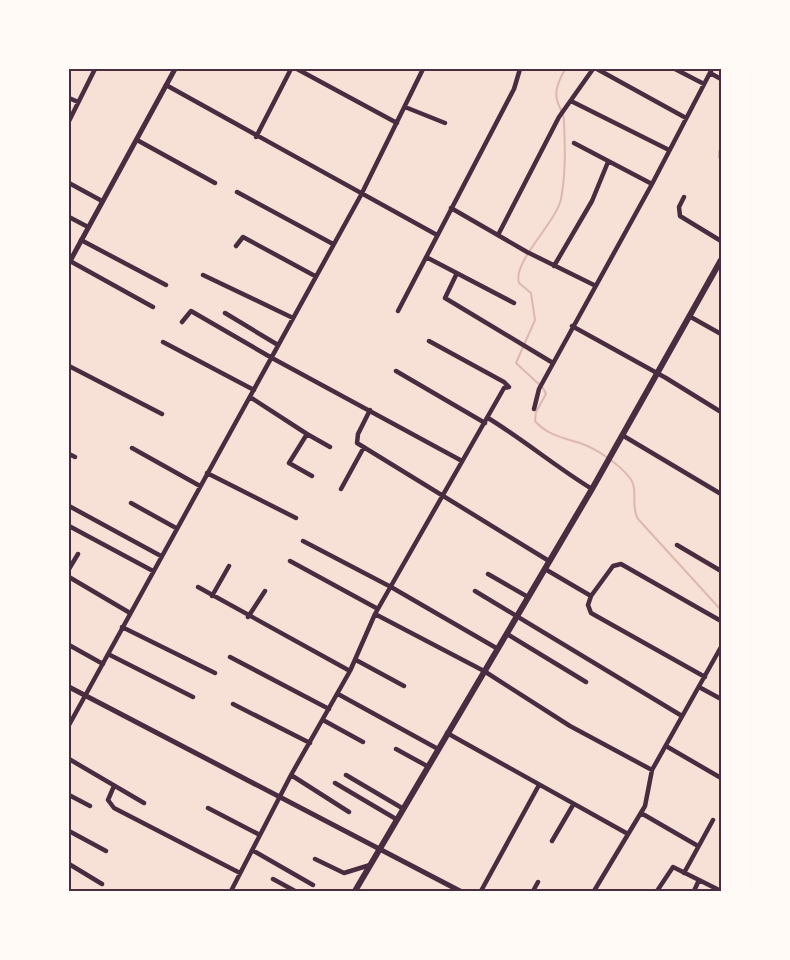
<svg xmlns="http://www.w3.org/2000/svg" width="790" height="960" font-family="Literata,serif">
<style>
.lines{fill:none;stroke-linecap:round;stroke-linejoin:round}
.stream{stroke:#dcb8b0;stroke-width:2}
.minor{stroke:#4a2c40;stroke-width:4.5}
.tertiary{stroke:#4a2c40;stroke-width:5}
.secondary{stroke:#4a2c40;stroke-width:6}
.neatline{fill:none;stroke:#4a2c40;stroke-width:2}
</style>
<rect width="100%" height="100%" fill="#f7e1d7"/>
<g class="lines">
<path class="stream" d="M565 69C560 79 553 91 558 103 560 109 564 114 564 121 565 146 566 173 561 199 556 223 512 262 519 283L531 293 535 320 516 363 543 388 546 394 536 412 535 421C547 435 563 438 580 443 597 449 619 464 630 478 639 490 630 506 638 519L721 610"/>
<path class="minor" d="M297 69 397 123
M597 69 686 118
M675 69 704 84
M710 73 721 79
M166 85 437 235
M69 98 78 102
M571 101 669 150
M405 107 445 123
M69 121 95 69
M256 137 291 69
M137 140 215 183
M574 143 652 184
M721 151V158
M69 183 102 201
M237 192 333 244
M684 197 679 207 680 216 721 241
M451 208 527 252 594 285
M69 217 88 227
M498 235 559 117 593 69
M81 240 166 285
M236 246 243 237 315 276
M426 257 514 303
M70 261 153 307
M554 266 592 201 608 162
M457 273 445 298 553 363
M203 275 293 318
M398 311 514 89 520 69
M225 313 278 345
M689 316 721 334
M182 322 191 311 272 358 462 461
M572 326 666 378 721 412
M163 342 254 390
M69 366 162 414
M396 371 485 423
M250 397 307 434 289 463 312 476
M534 409 539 389 652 184 712 69
M370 410 358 434 357 443 549 561
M488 418C524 440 556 467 592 489
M307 434 330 447
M622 435 721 494
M132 448 200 486
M69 454 75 457
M207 473 296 518
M341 489 364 447
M131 503 176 528
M69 506 161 556
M69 526 153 571
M303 541 391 587 498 649
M677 545 721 571
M290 561 378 609
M69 569 78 554
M545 569 591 596 588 605 591 613 705 677
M488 574 528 597
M69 577 130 613
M198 587 350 671
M475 591 682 716
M212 596 229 566
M591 596 613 566 621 564 721 621
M375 614 484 671 570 726 652 770
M248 617 265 591
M122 627 215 673
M507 634 586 682
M69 645 103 664
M108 654 193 697
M230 657 329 709
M356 660 404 686
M699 687 721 699
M338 694 438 749
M233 704 310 743
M323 720 363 742
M69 725 361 195 423 69
M447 733 628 834
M666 746 721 778
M396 749 427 766
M69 759 144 803
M291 775 349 812
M346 775 402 808
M335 783 396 819
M114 786 108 800 114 808 240 873
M69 795 90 806
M208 808 260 835
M641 813 698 846
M69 831 106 851
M552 841 573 805
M252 850 313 885
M315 859 344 873 370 865
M69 864 102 884
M684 873 713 820
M273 879 295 891
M231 891 291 775 350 671 375 614 504 388 509 387 504 382 429 341
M481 891 539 785
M533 891 538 882
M594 891 645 806 652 770 721 647
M657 891 673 867 721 891
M694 891 699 880"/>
<path class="tertiary" d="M69 263 175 69
M69 687 460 891"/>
<path class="secondary" d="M355 891 592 489 721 260"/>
</g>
<rect width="790" height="960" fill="none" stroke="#fffaf5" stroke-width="141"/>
<rect x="70" y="70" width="650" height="820" class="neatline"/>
</svg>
